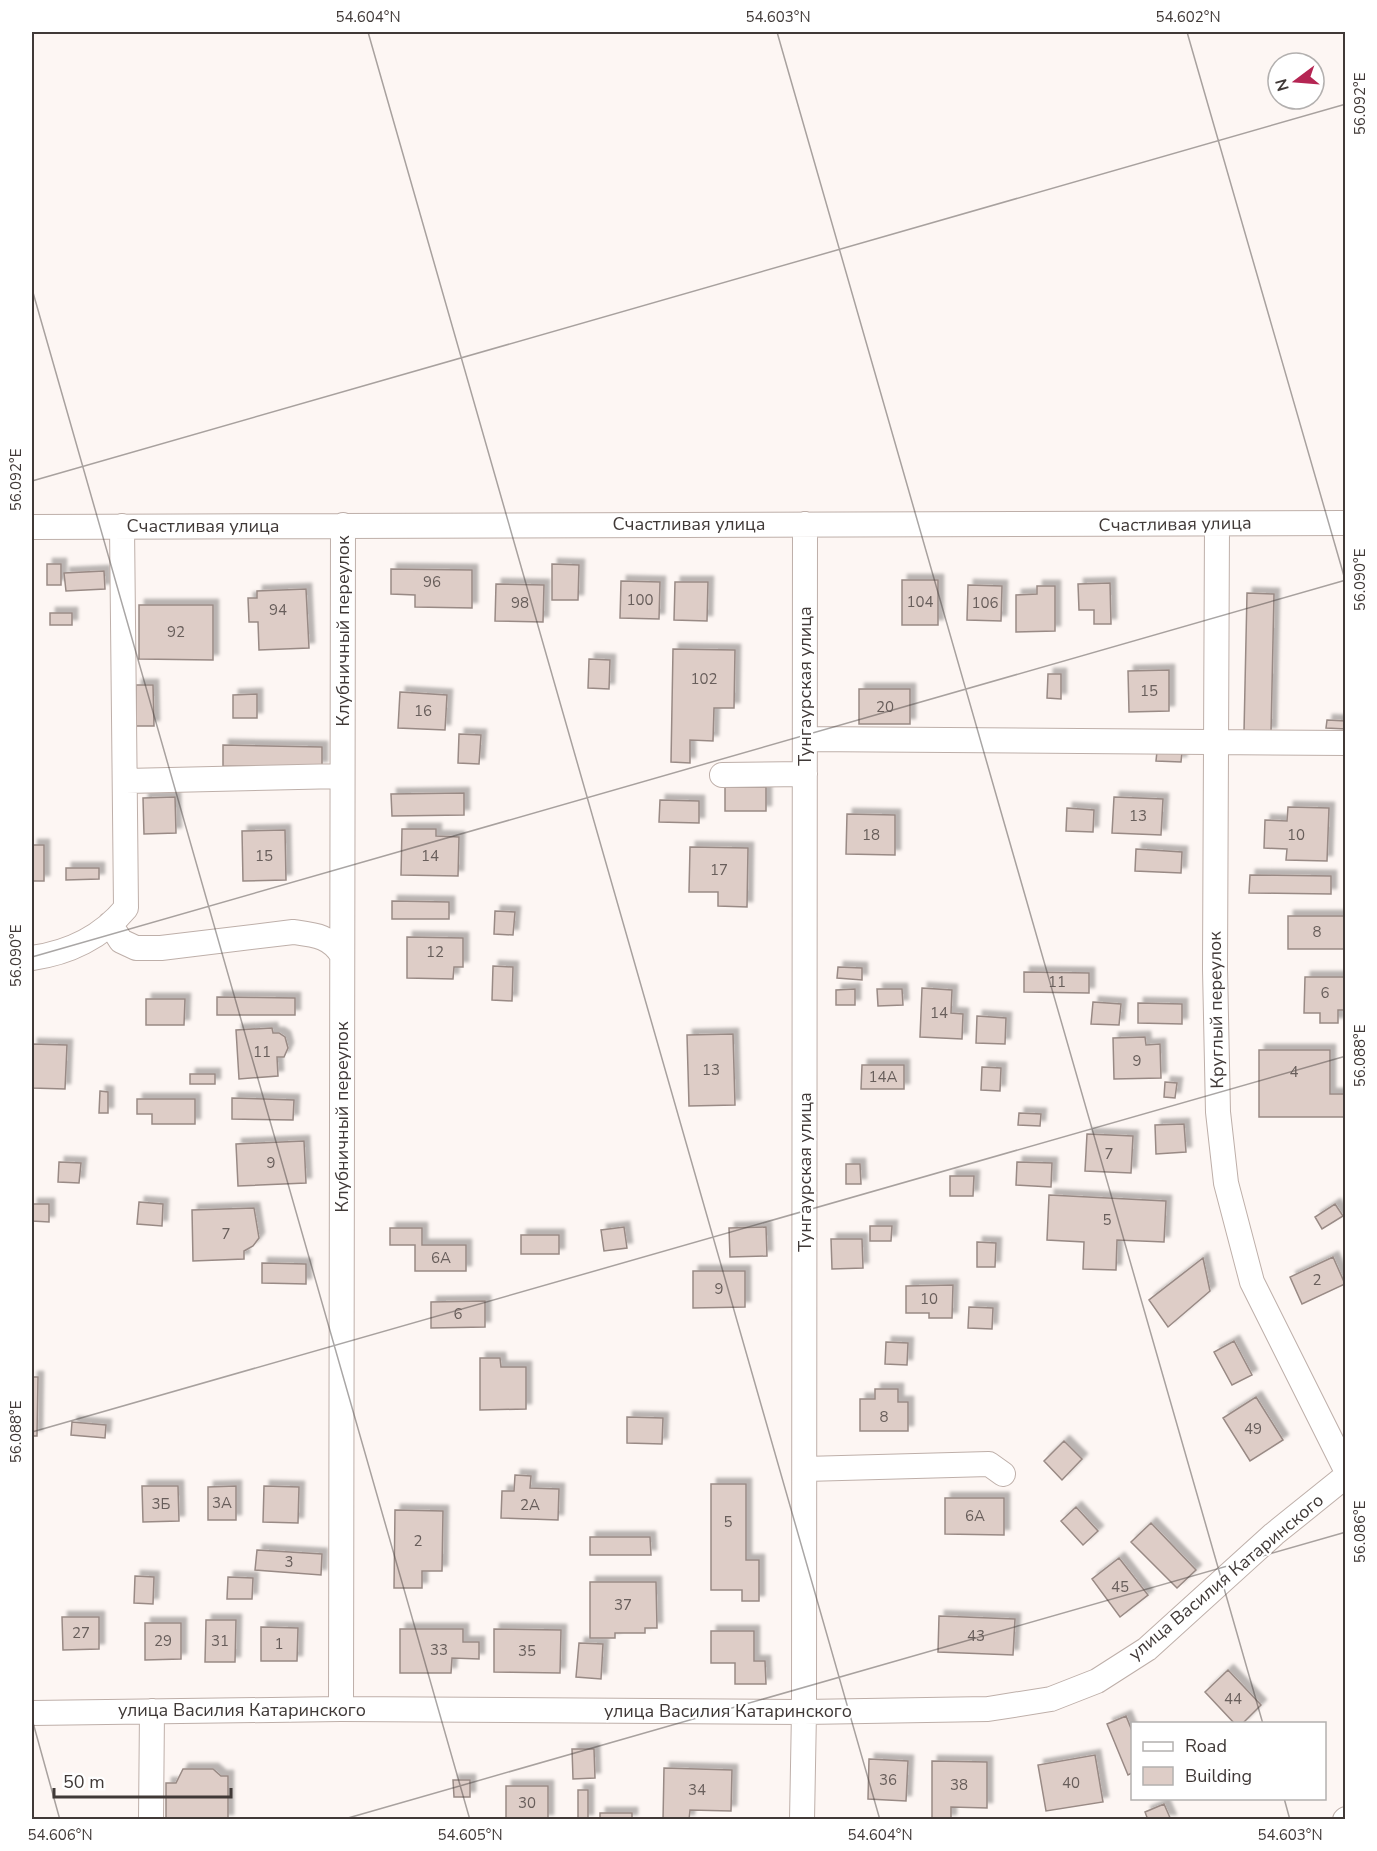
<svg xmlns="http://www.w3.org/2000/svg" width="1377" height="1851" font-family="'Nunito Sans',sans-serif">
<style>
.building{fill:#decdc7;stroke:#998a85;stroke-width:1.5;filter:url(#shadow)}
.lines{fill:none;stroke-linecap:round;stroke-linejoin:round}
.street-casing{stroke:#beafa9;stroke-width:26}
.street{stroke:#fff;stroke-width:24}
.ticks{fill:none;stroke:#403937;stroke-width:1.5;stroke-opacity:0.45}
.labels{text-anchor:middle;stroke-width:4.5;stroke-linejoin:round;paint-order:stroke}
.number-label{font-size:15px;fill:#685e5b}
.street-label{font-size:18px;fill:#403937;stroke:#fff}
.neatline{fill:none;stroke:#403937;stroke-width:2}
.ticks-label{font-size:15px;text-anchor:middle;fill:#403937}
</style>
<defs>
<filter id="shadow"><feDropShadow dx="5.5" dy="-5.5" stdDeviation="1.5" flood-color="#0004"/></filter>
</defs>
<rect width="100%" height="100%" fill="#fdf6f3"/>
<path class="building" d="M47 564H61V585H47Z
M552 564 579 565 578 600H552Z
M391 569 472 570V608L415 607V595L391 594Z
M104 571 105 589 66 591 64 573Z
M902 580H938V625H902Z
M621 581 660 582 659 619 620 618Z
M675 582H708L707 621 674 620Z
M1110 583 1111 624H1094V610H1079L1078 584Z
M496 584 544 585 543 622 495 621Z
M968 585 1002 586 1001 621 967 620Z
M1037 586H1055V631L1016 632V595L1037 594Z
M306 589 309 648 259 650 258 622H249L248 598H257V591Z
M1247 593 1274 594 1271 733 1244 732Z
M139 605H213V660L139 659Z
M50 613H72V625H50Z
M673 649 735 650 734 708H714L713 741 690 740V763L671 762Z
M589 659 610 660 609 689 588 688Z
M1169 670V711L1129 712 1128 671Z
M1048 674H1061V699L1047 698Z
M136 685H153L154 726H136Z
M859 689H910V724H859Z
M400 692 447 695 445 730 398 728Z
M257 694V718H233V695Z
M1327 720 1346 721V729L1326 728Z
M459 734 481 735 479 764 458 763Z
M223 745 322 747V767L223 766Z
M1157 751 1182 752 1181 762 1156 761Z
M725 787H766V811H725Z
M464 793V815L392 816 391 794Z
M175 797 176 833 144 834 143 798Z
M1114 797 1163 799 1161 835 1112 833Z
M660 800 699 801V823L659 822Z
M1288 807 1329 808 1327 861 1286 860 1287 849 1264 848 1265 820 1287 821Z
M1067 808 1094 810 1093 832 1066 831Z
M847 814 895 815V855L846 854Z
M402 829H436V836L459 837 458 876 401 875Z
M285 830 286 880 243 881 242 831Z
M32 845H44V881H32Z
M690 847 748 848 747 907 718 906V892H689Z
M1136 849 1182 852 1181 873 1135 871Z
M66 868H99V879L66 880Z
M1250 875 1331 876V894L1249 893Z
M392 901 449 902V919H392Z
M495 911 515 912 513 935 494 934Z
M1288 916H1346V949H1288Z
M407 937 463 938V967H454L453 979 407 978Z
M493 966 513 967 512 1001 492 1000Z
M838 967 862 968V980L837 978Z
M1024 972 1089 973V993L1024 992Z
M1305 977H1346V1010H1338V1023H1320V1013H1304Z
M922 988 952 990 951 1013 963 1014 962 1039 920 1037Z
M855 989V1005H836V990Z
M877 989H902L903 1005 878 1006Z
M217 997 295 998V1015H217Z
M146 999H185L184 1025H146Z
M1093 1002 1121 1004 1119 1025 1091 1024Z
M1138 1003 1182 1004V1024L1138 1023Z
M977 1016 1006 1018 1005 1044 976 1043Z
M272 1028 273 1033H279L285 1037 288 1048 284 1057H277L278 1076 239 1079 236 1030Z
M733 1034 735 1105 689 1106 687 1035Z
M1145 1037 1146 1045 1160 1044 1161 1078 1114 1079 1113 1038Z
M32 1044 67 1045 65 1089 32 1088Z
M1259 1050H1330V1094H1346V1117H1259Z
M862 1065H904V1089H861Z
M982 1067 1001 1068 1000 1091 981 1090Z
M190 1074H215V1084H190Z
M1165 1082 1177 1083 1175 1098 1164 1097Z
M100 1091 108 1092V1113H99Z
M232 1098 294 1100 293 1120 232 1119Z
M137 1099H195V1124H152V1114H137Z
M1019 1113 1041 1114 1040 1126 1018 1125Z
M1184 1124 1186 1152 1156 1154 1155 1125Z
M1087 1134 1133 1136 1131 1173 1085 1171Z
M304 1141 306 1183 238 1186 236 1144Z
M59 1162 81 1163 79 1183 58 1182Z
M1017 1162 1052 1163 1051 1187 1016 1185Z
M846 1164H860L861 1184H846Z
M950 1176H974L973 1196H950Z
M1049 1195 1166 1201 1164 1242 1117 1240 1116 1270 1083 1269 1084 1242 1047 1240Z
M139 1202 163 1204 162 1226 137 1224Z
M32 1204H49V1222L32 1221Z
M1335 1204 1343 1216 1322 1229 1315 1217Z
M254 1208 259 1238 253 1246 244 1251V1259L193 1261 192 1210Z
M870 1226H892L891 1241H870Z
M624 1227 627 1248 604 1251 601 1230Z
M766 1227 767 1256 730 1257 729 1228Z
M390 1228H422V1245H466V1271H415V1245H390Z
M521 1235H559V1254H521Z
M831 1239H862L863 1268 832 1269Z
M977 1242 996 1243 995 1267H977Z
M1333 1257 1345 1284 1302 1304 1290 1277Z
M1203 1258 1210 1291 1168 1327 1149 1300Z
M262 1263 306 1264V1284L262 1283Z
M693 1271H745V1307L693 1308Z
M953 1285 952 1318H929V1313H906V1286Z
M485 1301V1327L431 1328V1302Z
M969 1307 993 1308 992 1329 968 1328Z
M1234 1341 1252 1375 1232 1385 1214 1352Z
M886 1342 908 1343 907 1365 885 1364Z
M480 1358H500L501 1367H526V1409L480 1410Z
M32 1377H38L37 1436H32Z
M875 1389H898V1402H908V1431H860V1399H875Z
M1256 1397 1283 1440 1250 1461 1223 1418Z
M627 1417 663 1418 662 1444 627 1443Z
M72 1422 106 1425 105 1438 71 1435Z
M1064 1441 1082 1459 1062 1480 1044 1461Z
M515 1475 531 1476 530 1488 559 1489 558 1520 501 1518 502 1491H514Z
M711 1484H746V1560H759V1601H742V1590H711Z
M142 1486H178L179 1521 143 1522Z
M236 1486V1520H208V1487Z
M264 1486 299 1487 298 1523 263 1522Z
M945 1498H1004V1535L945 1534Z
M1076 1507 1098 1531 1083 1545 1061 1521Z
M395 1510 443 1511 442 1571H422V1588H394Z
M1151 1523 1196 1570 1177 1588 1131 1542Z
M590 1537H650L651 1555H590Z
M257 1550 322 1554 321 1575 255 1570Z
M1119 1558 1148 1595 1120 1617 1092 1579Z
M135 1576 154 1577 153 1604 134 1603Z
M228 1577 253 1578 252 1599H227Z
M590 1582H656L657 1628H645V1633H615V1638H590Z
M939 1616 1015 1619 1013 1655 938 1652Z
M62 1617H99V1649L63 1650Z
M206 1620H236L235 1662H205Z
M145 1623H181V1659L145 1660Z
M261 1627 298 1628 297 1661H261Z
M400 1629H463V1642H479V1659L452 1658 451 1673H400Z
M494 1629 561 1630 560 1673 494 1672Z
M711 1631H754V1661H765L766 1684H735V1663H711Z
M579 1643 603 1644 601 1679 576 1677Z
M1228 1670 1261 1705 1242 1724H1235L1205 1692Z
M1126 1716 1132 1731V1773L1128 1775 1107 1724Z
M572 1749H594L595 1778 573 1779Z
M1095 1755 1103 1802 1046 1811 1038 1765Z
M869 1759 908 1761 906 1801 868 1799Z
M932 1761 987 1762V1808L951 1807V1820H932Z
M664 1768 732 1770 731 1811 690 1810 689 1820H663Z
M183 1769H213L221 1776H228V1820H166V1783H176Z
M453 1780H470V1797H454Z
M506 1786H548V1820H506Z
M578 1790H588V1820H578Z
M1164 1804 1171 1820H1148L1145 1812Z
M600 1813H632V1820H600Z"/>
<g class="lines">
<defs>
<path id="street" d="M1217 525 1215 969 1218 1112 1226 1183 1252 1282 1346 1470
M32 527 1346 523
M805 739 1346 743
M722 775 805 774
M126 781 342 776
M110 924 121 941 136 948H161L293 932C315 935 330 936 342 955
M32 958C68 953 102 937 126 908L122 526
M805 1469 989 1464 1003 1474
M341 1709 343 525
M32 1713 341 1709 804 1712 988 1709 1051 1699 1097 1681 1147 1649 1274 1534 1346 1476
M151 1820 152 1711
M802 1820 804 1712 805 524
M1345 1820 1346 1819"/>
</defs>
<use href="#street" class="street-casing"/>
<use href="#street" class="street"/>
</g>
<path class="ticks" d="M368 32 880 1820M777 32 1263 1724M1187 32 1346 583M32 289 470 1820M32 481 1346 104M32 957 1346 580M32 1432 1346 1056M32 1719 60 1820M1284 1798 1290 1820M341 1820 1346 1532"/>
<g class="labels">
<g class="number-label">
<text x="432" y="587">96</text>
<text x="640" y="605">100</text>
<text x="920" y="607">104</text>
<text x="520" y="608">98</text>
<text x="985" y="608">106</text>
<text x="278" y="615">94</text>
<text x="176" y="637">92</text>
<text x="704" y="684">102</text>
<text x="1149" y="696">15</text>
<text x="885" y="712">20</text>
<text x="423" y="716">16</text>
<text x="1138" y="821">13</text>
<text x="871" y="840">18</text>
<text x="1296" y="840">10</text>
<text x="264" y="861">15</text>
<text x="430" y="861">14</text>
<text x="719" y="875">17</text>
<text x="1317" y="937">8</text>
<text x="435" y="957">12</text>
<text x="1057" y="987">11</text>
<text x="1325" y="998">6</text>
<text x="939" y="1018">14</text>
<text x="262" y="1057">11</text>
<text x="1137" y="1066">9</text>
<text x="711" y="1075">13</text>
<text x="1294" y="1077">4</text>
<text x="883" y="1082">14А</text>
<text x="1109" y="1159">7</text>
<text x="271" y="1168">9</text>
<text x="1107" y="1225">5</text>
<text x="226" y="1239">7</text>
<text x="441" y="1263">6А</text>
<text x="1317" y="1285">2</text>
<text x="719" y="1294">9</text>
<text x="929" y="1304">10</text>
<text x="458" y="1319">6</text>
<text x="884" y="1422">8</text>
<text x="1253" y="1434">49</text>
<text x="222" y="1508">3А</text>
<text x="161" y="1509">3Б</text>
<text x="530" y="1510">2А</text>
<text x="975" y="1521">6А</text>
<text x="728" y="1527">5</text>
<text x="418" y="1546">2</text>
<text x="289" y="1567">3</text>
<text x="1120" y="1592">45</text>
<text x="623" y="1610">37</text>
<text x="81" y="1638">27</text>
<text x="976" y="1641">43</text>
<text x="163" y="1646">29</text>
<text x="220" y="1646">31</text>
<text x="279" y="1649">1</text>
<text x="439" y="1655">33</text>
<text x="527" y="1656">35</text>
<text x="1233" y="1704">44</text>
<text x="888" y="1785">36</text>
<text x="1071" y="1788">40</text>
<text x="959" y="1790">38</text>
<text x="697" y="1795">34</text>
<text x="527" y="1808">30</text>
</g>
<g class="street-label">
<text x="689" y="530">Счастливая улица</text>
<text transform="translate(1175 524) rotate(-1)" y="6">Счастливая улица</text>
<text x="203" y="532">Счастливая улица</text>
<text transform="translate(343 631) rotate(-90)" y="6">Клубничный переулок</text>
<text transform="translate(805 686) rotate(-90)" y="6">Тунгаурская улица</text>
<text transform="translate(1216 1010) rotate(-91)" y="6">Круглый переулок</text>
<text transform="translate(342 1117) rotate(-90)" y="6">Клубничный переулок</text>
<text transform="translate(805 1172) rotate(-90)" y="6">Тунгаурская улица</text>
<text transform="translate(1226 1577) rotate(-40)" y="6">улица Василия Катаринского</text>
<text x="242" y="1716">улица Василия Катаринского</text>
<text x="728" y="1717">улица Василия Катаринского</text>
</g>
</g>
<rect width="1377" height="1851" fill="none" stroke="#ffffff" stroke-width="66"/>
<rect x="1131" y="1722" width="195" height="78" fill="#ffffff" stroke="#b3b0af" stroke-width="1.5"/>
<rect x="1143" y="1742" width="30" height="9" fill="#ffffff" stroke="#b3b0af" stroke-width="1.5"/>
<text x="1185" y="1752" font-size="18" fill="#403937">Road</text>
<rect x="1143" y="1767" width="30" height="18" fill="#decdc7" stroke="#b3b0af" stroke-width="1.5"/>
<text x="1185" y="1782" font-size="18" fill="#403937">Building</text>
<g transform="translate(1296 81) rotate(254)"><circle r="28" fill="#ffffff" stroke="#b3b0af" stroke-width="1.5"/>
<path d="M0-4.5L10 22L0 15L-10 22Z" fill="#b52553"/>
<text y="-9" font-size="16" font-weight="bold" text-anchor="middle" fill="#403937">N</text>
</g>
<path d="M54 1788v9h177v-9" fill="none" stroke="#403937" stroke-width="3"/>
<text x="63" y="1788" font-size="18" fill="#403937" stroke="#ffffff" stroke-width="4.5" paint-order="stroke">50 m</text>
<rect x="33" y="33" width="1311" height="1785" class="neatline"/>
<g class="ticks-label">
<text x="368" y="22">54.604°N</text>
<text x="778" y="22">54.603°N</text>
<text x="1188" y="22">54.602°N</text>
<text transform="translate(1360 104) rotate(-90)" y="5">56.092°E</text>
<text transform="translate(16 480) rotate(-90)" y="5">56.092°E</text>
<text transform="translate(1360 580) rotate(-90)" y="5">56.090°E</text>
<text transform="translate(16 956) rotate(-90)" y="5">56.090°E</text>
<text transform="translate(1360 1056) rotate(-90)" y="5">56.088°E</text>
<text transform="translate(16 1432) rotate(-90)" y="5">56.088°E</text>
<text transform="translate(1360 1532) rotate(-90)" y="5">56.086°E</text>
<text x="60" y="1840">54.606°N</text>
<text x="470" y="1840">54.605°N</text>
<text x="880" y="1840">54.604°N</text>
<text x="1290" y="1840">54.603°N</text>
</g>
</svg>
